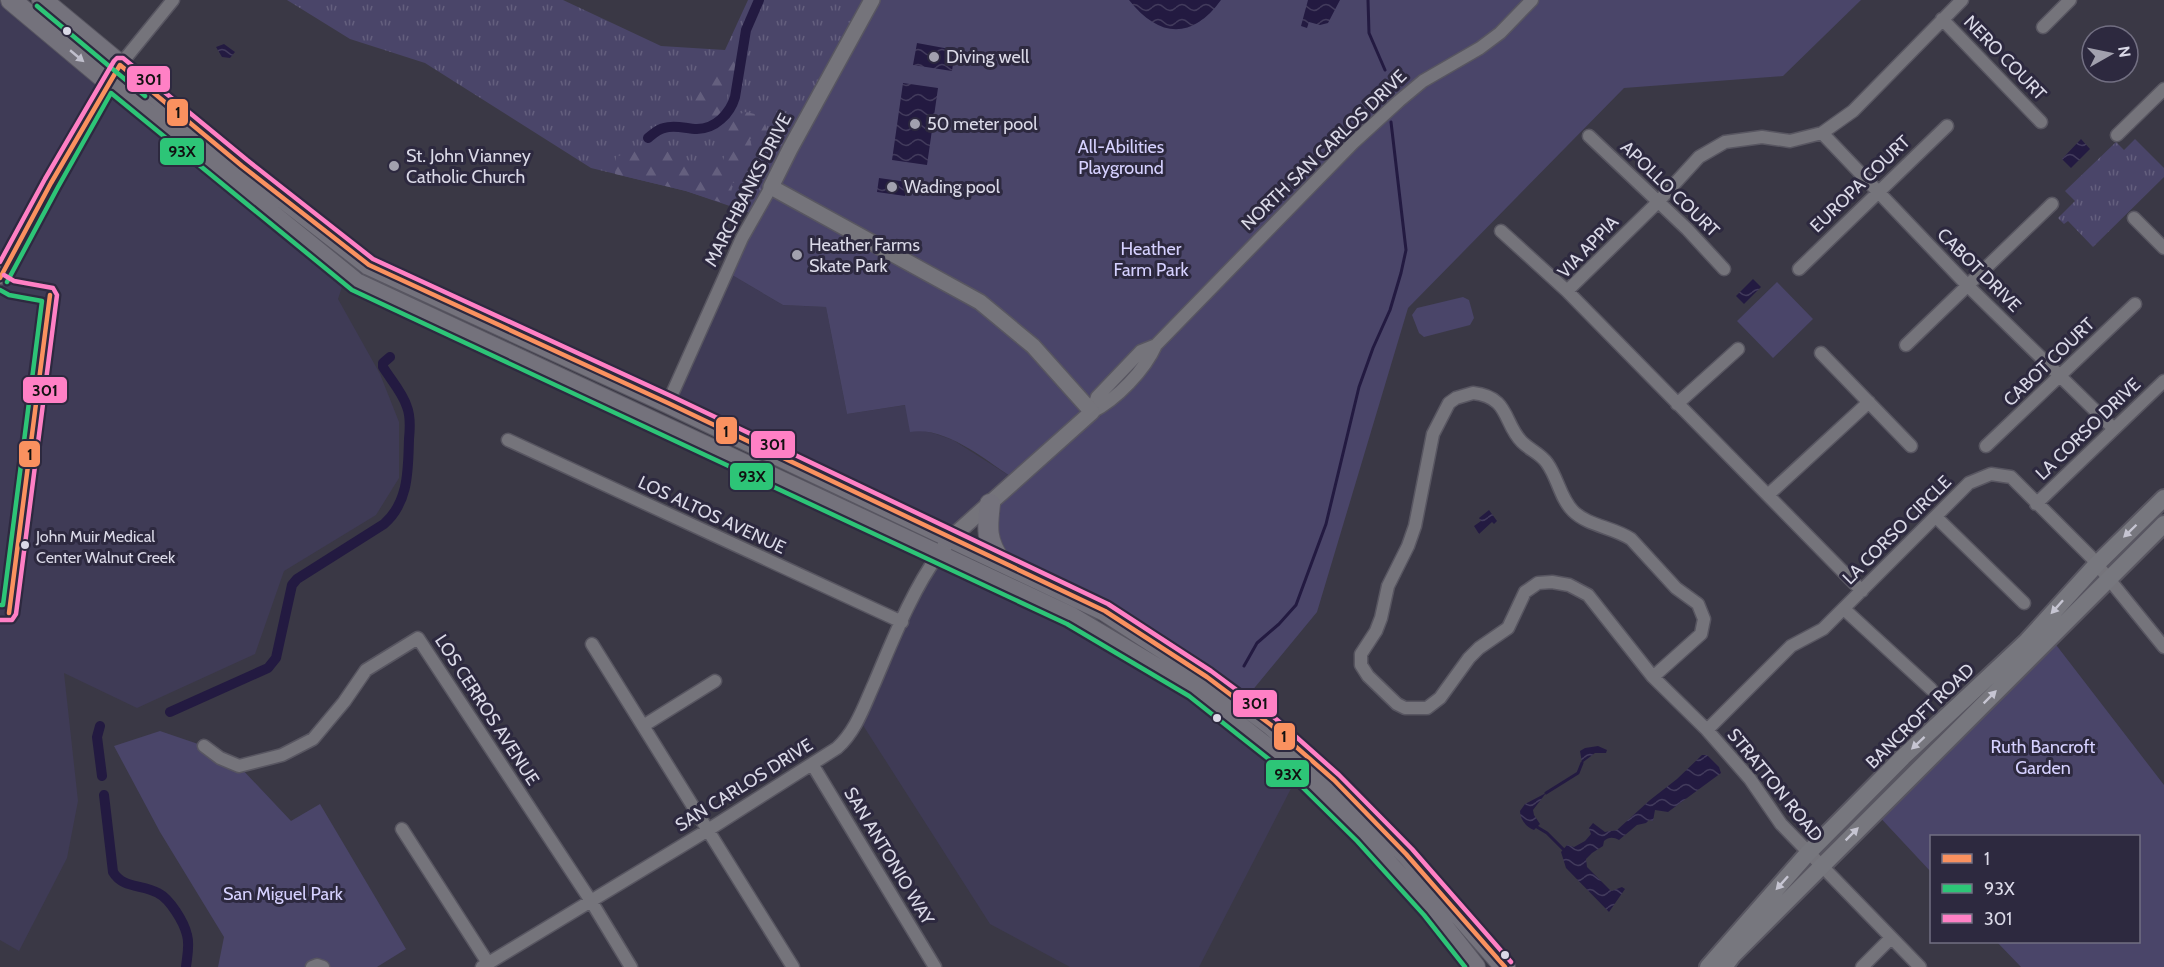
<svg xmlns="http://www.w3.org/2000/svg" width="2164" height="967" font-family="Cabin,sans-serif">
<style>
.built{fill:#3f3b56}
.grass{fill:url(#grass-tufts)}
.forest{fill:url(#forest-firs)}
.green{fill:#4a4569}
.water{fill:url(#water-waves)}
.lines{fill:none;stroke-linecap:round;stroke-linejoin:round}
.stream{stroke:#231a41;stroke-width:3}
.canal{stroke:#231a41;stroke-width:10}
.minor-casing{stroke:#585661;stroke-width:15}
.tertiary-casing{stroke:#585661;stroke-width:18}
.secondary-casing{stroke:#585661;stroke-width:20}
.trunk-casing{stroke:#585661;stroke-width:22}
.minor{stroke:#75747b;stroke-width:12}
.tertiary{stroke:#75747b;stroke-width:15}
.secondary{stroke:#77777e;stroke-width:16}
.trunk{stroke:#74727c;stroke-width:20}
.bus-1-casing{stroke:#2d293f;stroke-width:9}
.bus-2-casing{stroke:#2d293f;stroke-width:9}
.bus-3-casing{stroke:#2d293f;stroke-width:9}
.bus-1{stroke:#fa915f;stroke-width:4.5}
.bus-2{stroke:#2dc577;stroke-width:4.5}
.bus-3{stroke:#ff80c5;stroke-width:4.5}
.oneway{fill:#c0bfcc}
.oneway2{fill:#c6c5d2}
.bus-dot{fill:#dad9e7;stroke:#2d293f;stroke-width:2}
.poi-dot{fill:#a2a1ae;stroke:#2d293f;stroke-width:2}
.labels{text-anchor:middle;stroke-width:6;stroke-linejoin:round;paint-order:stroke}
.bus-label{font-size:16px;fill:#dad9e7;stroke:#2d293f;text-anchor:start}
.poi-label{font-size:18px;fill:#dad9e7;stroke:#2d293f;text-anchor:start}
.street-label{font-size:18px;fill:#dad9e7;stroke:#2d293f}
.park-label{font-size:18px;fill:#d6d1ff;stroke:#2d293f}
.line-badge{stroke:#2d293f;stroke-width:2}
.pale-badge-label{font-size:16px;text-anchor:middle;font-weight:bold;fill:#111}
</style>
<defs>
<pattern id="grass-tufts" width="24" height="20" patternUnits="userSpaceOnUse" patternTransform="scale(1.5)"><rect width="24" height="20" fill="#4a4569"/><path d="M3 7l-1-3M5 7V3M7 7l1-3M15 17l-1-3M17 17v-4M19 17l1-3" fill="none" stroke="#645f7e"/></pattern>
<pattern id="forest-firs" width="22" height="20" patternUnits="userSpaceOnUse" patternTransform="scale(1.5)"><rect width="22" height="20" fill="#4a4569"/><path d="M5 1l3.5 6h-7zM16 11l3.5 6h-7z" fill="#645f7e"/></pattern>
<pattern id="water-waves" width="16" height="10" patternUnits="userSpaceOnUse" patternTransform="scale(1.5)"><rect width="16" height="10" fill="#231a41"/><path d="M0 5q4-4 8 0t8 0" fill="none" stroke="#423b5c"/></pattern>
</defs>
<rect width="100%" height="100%" fill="#3a3845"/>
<path class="built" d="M0 0H11L346 275 338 299 380 374 399 422V478L376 515 284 571 255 654 137 708 64 673 78 801 67 858 19 951 0 940Z
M727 272 783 305 826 307 847 414 906 405 913 428 936 434 953 440 1016 480 951 538 668 403Z
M939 554 1071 617 1299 773 1199 967H1070L990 924 859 719Z"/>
<path class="grass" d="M287 0H563L661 46 725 50 748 0H872L756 215 686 191 591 168 425 63 350 39Z
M2135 139 2164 168V177L2093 247 2068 221 2064 224 2058 218 2075 201 2065 191 2116 142 2124 150Z"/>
<path class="forest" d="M748 49 746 62 725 80 730 117 746 112 763 116 767 131 750 139 759 178 732 183 729 205 686 191 615 174 616 157C625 154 635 150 644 149 665 147 685 158 702 169L722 164 728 144 717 127 699 115 689 90 709 71 726 62 725 50Z"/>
<path class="green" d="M872 0H1861L1783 76 1624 88 1408 308 1317 612 1242 703 1207 677 1001 562 990 504 1016 480C986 461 947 426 910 432L905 405 847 414 826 307 783 305 727 272Z
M1777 282 1813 319 1773 358 1737 321Z
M1463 297 1469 300 1474 318 1470 325 1424 337 1419 333 1412 315 1417 308Z
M2050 637 2164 785V967H2021L1997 942H2138V836H1932L1931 872 1875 812Z
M160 731 204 746 239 766 291 821 320 804 406 949 377 967H218L224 937 160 832 114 746Z"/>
<path class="water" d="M1129 0H1221C1192 40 1159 38 1129 0Z
M1308 0H1340L1328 23 1320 25 1309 22 1307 28 1301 26Z
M917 43 955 50 952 71 913 65Z
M224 44 235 52 230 58 222 57 216 47Z
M903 83 938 88 927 165 892 160Z
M2081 139 2090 149 2071 168 2062 159Z
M879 178 907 182 905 196 877 192Z
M1753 279 1761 287 1744 304 1736 296Z
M1489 510 1497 521 1494 524 1492 522 1479 534 1474 526 1481 521 1479 518Z
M1598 746 1607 750 1606 753H1595L1582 763 1580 751 1585 748Z
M1702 755H1707L1719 767 1721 773 1668 812 1655 810 1653 821 1649 820 1646 823 1637 825 1619 840C1613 837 1609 837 1604 841L1603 846 1592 853 1586 859 1587 867 1611 891 1622 887 1625 889 1609 912 1566 868 1561 852 1567 845 1574 847 1585 841 1591 834 1589 828 1593 823 1605 832 1617 830 1650 800 1677 779Z
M1546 793 1533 810 1534 815 1540 824 1534 830C1526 827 1520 819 1520 811L1525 804Z"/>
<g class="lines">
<path class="stream" d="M1368 0 1369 33 1385 70
M1244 666 1257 643 1279 624 1296 605 1326 524 1359 387 1373 348 1390 310 1401 273 1406 250 1391 122
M1546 793 1578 773 1582 763
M1537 827 1547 833 1563 849"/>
<path class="canal" d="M648 138C653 134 658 129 664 128 675 124 686 129 697 129 715 129 730 114 735 97L746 30 759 0
M170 712 268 668 276 658 292 585 297 579 384 524C409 502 408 470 409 439 410 429 411 417 407 407 403 393 391 380 383 367V363L390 357
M100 726 97 737 102 776
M104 795 113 872C123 889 143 884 158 893 170 899 184 922 187 935 190 945 187 957 186 967"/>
<defs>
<path id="minor" d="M1942 19 2041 122
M2043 27 2070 0
M1822 133 1968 286 2113 428
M2117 135 2164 89
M1589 136 1687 229 1724 269
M2134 218 2164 248
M1501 231 1567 291 1862 591
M1799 269 1947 126
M0 278 51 183 109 82 120 65 173 0
M1567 291 1658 202 1699 157 1725 142 1762 137 1790 141 1822 133 1853 111 1962 0
M1156 345 1353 143 1399 101 1423 81 1480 48 1500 33 1532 0
M1156 345C1145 370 1117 399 1092 412L1097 397 1141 351Z
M1906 345 2052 204
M1821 353 1911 446
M1473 393C1510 397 1503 423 1522 442 1530 450 1541 454 1547 463 1558 478 1560 498 1573 511 1588 526 1613 527 1631 539L1676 588 1698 604 1704 619 1701 634 1653 677 1588 595 1569 585 1552 582 1538 583 1525 592 1508 628 1479 648 1469 658 1440 698 1427 708H1405L1397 704 1368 676 1361 665V654L1376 631 1381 618 1388 586 1408 546 1415 526 1433 434 1449 403 1456 398Z
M668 403 742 238 771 187
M1677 404 1738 349
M508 440 902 622
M1986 446 2135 304
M1768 495 1869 402
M2036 504 2164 381
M1936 517 2024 603
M1844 609 1931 689
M592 644 793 967
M1653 677 1707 730 1750 779 1781 824 1920 967
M643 726 715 681
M1707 730 1791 646 1823 629 1969 483 1991 474 2011 477 2091 557 2164 647
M204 746 220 758 239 766 282 755 313 739 344 702 366 670 418 638 591 901 631 967
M812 764 935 967
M402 829 488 963
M312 967 317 965 323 967
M482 967 708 830 837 748C856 731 864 706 874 684 892 642 912 590 939 554
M1862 967 1891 938"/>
<path id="tertiary" d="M872 0 790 149 771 187 980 302 1033 346 1092 412 951 538 945 545"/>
<path id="secondary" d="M1708 967 1808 853 1903 757 2027 641 2097 564 2164 498
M1724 967 1733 955 2164 524"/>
<path id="trunk" d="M11 0 122 93 356 283 1071 617 1193 690 1299 773 1362 836 1430 910 1475 967
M42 0 242 166 369 265 668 403 1105 611 1207 677 1271 725 1334 780 1406 854 1505 967
M990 504C987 528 986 541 1001 562"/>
</defs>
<use href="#minor" class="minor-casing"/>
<use href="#tertiary" class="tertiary-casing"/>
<use href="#secondary" class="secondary-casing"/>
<use href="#trunk" class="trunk-casing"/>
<use href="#minor" class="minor"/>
<use href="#tertiary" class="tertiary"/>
<use href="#secondary" class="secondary"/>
<use href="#trunk" class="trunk"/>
<defs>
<path id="bus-1" d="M0 278 51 183 120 65 242 166 369 265 668 403 1105 611 1207 677 1271 725 1334 780 1406 854 1505 967
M9 613 50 295"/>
<path id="bus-2" d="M37 6 145 96
M7 282 58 187 111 93 352 290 1067 624 1189 696 1294 779 1357 841 1424 915 1465 967
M0 290 9 295 42 301 3 605H1"/>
<path id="bus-3" d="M0 262 45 179 114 61 117 58H123L247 160 373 259 671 396 1108 604 1211 671 1276 719 1339 775 1412 849 1511 962
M0 620H12L16 614 57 295 53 288 14 281 4 275"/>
</defs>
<use href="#bus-1" class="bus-1-casing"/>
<use href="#bus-2" class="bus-2-casing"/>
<use href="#bus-3" class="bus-3-casing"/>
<use href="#bus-1" class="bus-1"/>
<use href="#bus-2" class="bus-2"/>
<use href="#bus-3" class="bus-3"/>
</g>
<defs><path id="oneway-solid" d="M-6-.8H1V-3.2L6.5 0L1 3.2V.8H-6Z" transform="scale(1.5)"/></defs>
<use class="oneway" href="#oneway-solid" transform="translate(77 56) rotate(40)"/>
<g class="oneway2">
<use href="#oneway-solid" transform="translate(2130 531) rotate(136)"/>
<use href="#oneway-solid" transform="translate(2057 607) rotate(132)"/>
<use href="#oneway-solid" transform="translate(1990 697) rotate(-45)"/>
<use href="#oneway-solid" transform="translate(1918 743) rotate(137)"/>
<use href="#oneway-solid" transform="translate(1852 834) rotate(-45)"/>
<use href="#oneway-solid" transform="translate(1782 883) rotate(132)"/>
</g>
<g class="bus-dot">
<circle cx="67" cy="31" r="5"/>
<circle cx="25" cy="545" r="5"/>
<circle cx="1217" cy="718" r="5"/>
<circle cx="1505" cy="955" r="5"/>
</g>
<g class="poi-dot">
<circle cx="934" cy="57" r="6"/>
<circle cx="915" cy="124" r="6"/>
<circle cx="394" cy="166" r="6"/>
<circle cx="892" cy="187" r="6"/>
<circle cx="797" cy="255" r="6"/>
</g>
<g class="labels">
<g class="bus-label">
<text x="36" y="542">John Muir Medical<tspan x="36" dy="21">Center Walnut Creek</tspan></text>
</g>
<g class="poi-label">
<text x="946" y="63">Diving well</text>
<text x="927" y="130">50 meter pool</text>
<text x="406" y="162">St. John Vianney<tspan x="406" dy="21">Catholic Church</tspan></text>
<text x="904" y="193">Wading pool</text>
<text x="809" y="251">Heather Farms<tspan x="809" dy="21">Skate Park</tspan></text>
</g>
<g class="street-label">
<text transform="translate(2005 58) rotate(46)" y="6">NERO COURT</text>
<text transform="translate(1324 150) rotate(-44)" y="6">NORTH SAN CARLOS DRIVE</text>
<text transform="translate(1860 184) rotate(-44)" y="6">EUROPA COURT</text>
<text transform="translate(1670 189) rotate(44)" y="6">APOLLO COURT</text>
<text transform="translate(748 190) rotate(-63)" y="6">MARCHBANKS DRIVE</text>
<text transform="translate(1588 247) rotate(-46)" y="6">VIA APPIA</text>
<text transform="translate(1979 270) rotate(45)" y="6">CABOT DRIVE</text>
<text transform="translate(2049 362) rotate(-44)" y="6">CABOT COURT</text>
<text transform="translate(2088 429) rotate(-44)" y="6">LA CORSO DRIVE</text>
<text transform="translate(712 515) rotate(25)" y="6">LOS ALTOS AVENUE</text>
<text transform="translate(1897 530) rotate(-45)" y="6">LA CORSO CIRCLE</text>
<text transform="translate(487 710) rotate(57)" y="6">LOS CERROS AVENUE</text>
<text transform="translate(1920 716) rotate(-44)" y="6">BANCROFT ROAD</text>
<text transform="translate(744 785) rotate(-32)" y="6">SAN CARLOS DRIVE</text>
<text transform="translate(1775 785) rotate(51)" y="6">STRATTON ROAD</text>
<text transform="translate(889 856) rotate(59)" y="6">SAN ANTONIO WAY</text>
</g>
<g class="park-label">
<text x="1121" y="153">All-Abilities<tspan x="1121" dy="21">Playground</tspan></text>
<text x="1151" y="255">Heather<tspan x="1151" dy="21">Farm Park</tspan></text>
<text x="2043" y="753">Ruth Bancroft<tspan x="2043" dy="21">Garden</tspan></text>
<text x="283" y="900">San Miguel Park</text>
</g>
</g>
<g class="line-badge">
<rect x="126" y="65" width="45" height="28" rx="6" fill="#ff80c5"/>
<rect x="166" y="98" width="23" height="29" rx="6" fill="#fa915f"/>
<rect x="159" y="137" width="46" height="29" rx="6" fill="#2dc577"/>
<rect x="22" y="376" width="46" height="28" rx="6" fill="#ff80c5"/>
<rect x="715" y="416" width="23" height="29" rx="6" fill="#fa915f"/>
<rect x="750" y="430" width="46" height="29" rx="6" fill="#ff80c5"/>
<rect x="18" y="440" width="23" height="28" rx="6" fill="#fa915f"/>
<rect x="729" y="462" width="45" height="29" rx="6" fill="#2dc577"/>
<rect x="1232" y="689" width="46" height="29" rx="6" fill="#ff80c5"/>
<rect x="1273" y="722" width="23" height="29" rx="6" fill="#fa915f"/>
<rect x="1265" y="759" width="45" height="29" rx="6" fill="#2dc577"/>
</g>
<g class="pale-badge-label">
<text x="149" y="85">301</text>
<text x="178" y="118">1</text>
<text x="182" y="157">93X</text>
<text x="45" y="396">301</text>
<text x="726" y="437">1</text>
<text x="773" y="450">301</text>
<text x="30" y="460">1</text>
<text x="752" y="482">93X</text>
<text x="1255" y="709">301</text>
<text x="1284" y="742">1</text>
<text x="1288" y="780">93X</text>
</g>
<rect x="1930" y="835" width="210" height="108" fill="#2d293f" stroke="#726f82" stroke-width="1.5"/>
<rect x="1942" y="854" width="30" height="9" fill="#fa915f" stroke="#726f82" stroke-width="1.5"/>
<text x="1984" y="865" font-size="18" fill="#dad9e7">1</text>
<rect x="1942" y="884" width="30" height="9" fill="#2dc577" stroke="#726f82" stroke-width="1.5"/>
<text x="1984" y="895" font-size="18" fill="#dad9e7">93X</text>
<rect x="1942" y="914" width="30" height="9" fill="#ff80c5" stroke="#726f82" stroke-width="1.5"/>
<text x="1984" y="925" font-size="18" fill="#dad9e7">301</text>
<g transform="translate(2110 54) rotate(81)"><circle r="28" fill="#2d293f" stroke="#726f82" stroke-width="1.5"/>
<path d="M0-4.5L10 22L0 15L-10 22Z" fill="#a2a1ae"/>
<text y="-9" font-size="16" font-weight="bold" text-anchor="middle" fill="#dad9e7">N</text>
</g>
</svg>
